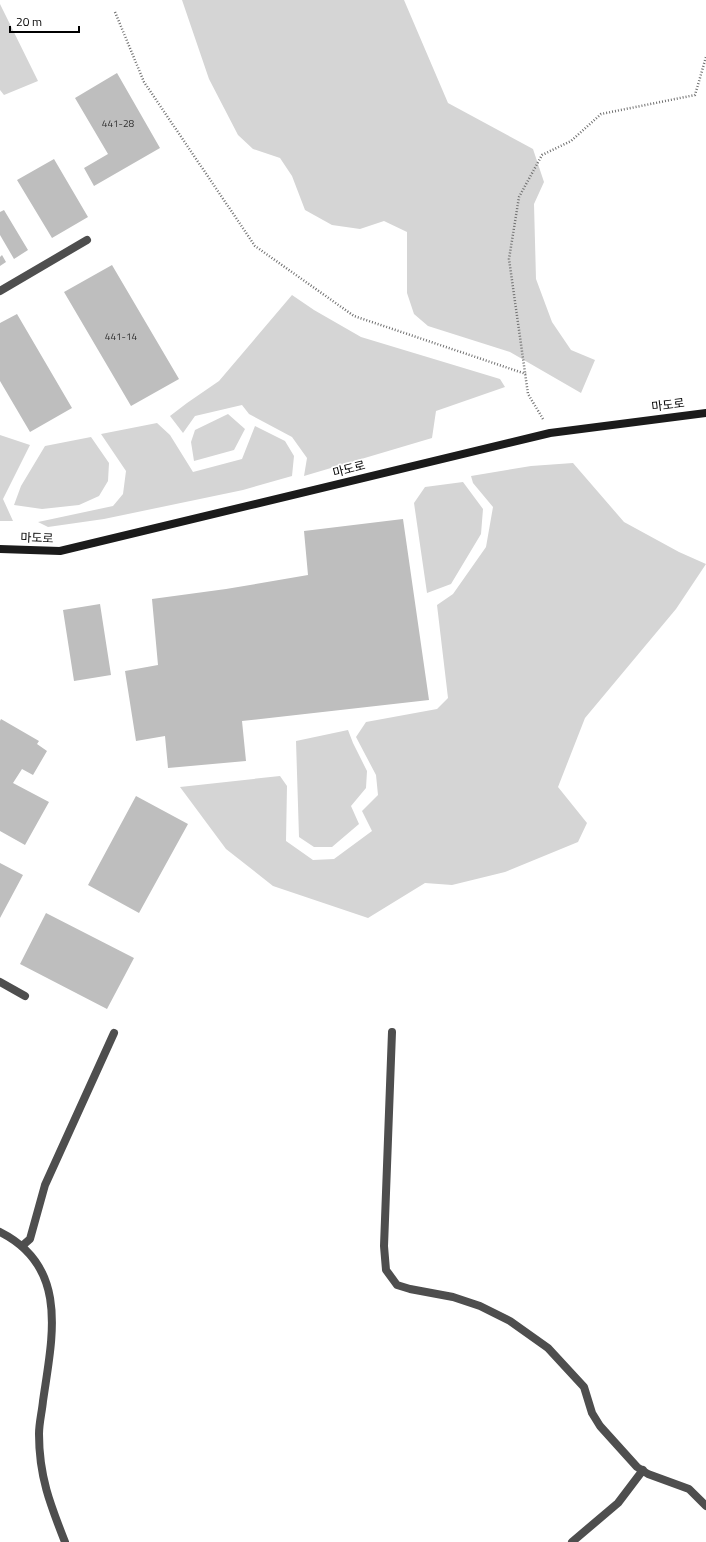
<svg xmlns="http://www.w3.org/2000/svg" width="706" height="1542" font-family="'Titillium Web','Noto Sans KR',sans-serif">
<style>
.green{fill:#d5d5d5}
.building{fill:#bebebe}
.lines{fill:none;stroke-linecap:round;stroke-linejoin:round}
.path{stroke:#707070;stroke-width:2.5;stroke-dasharray:1 2;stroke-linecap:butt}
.service{stroke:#4e4e4e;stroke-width:8}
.secondary{stroke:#1b1b1b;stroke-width:8}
.labels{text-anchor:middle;stroke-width:3.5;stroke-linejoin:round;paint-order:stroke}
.number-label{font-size:10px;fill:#303030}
.street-label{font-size:12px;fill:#000;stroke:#fff}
</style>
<rect width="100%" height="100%" fill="#fff"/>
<path class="green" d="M182 0H404L448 103 533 149 544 182 534 204 536 279 552 322 571 350 595 360 581 393 510 352 428 326 414 314 407 293V232L384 221 360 229 332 225 305 210 292 176 280 158 253 149 238 135 209 79Z
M0 4 38 81 4 95 0 90Z
M292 295 314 310 361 337 500 379 505 387 436 411 432 438 304 476 307 458 292 437 249 414 242 405 195 416 183 433 170 416 187 403 219 381Z
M228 414 245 429 234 450 194 461 191 442 195 430Z
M157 423 170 435 193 472 242 459 255 426 285 441 294 456 292 476 243 490 104 519 48 527 38 522 113 506 123 494 126 471 101 434Z
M0 435 30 445 3 499 13 521H0Z
M91 437 109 463 108 481 99 496 79 505 42 509 14 505 21 486 45 446Z
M573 463 624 522 679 552 706 564 676 609 585 718 558 787 587 823 578 842 505 872 452 885 425 883 368 918 273 886 226 849 180 787 280 776 287 786 286 841 313 860 334 859 372 831 362 811 378 795 376 775 356 737 366 722 437 709 448 698 437 605 453 594 486 547 493 507 473 483 471 476 531 466Z
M463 482 483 509 481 534 451 584 427 593 414 503 425 487Z
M348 730 353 743 367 771 366 788 351 806 359 824 332 847H314L299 837 296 741Z"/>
<path class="building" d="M117 73 160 148 94 186 84 168 108 154 75 98Z
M54 159 88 217 52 238 17 180Z
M4 210 28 250 14 259 0 235V212Z
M2 255 6 262 0 266V257Z
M112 265 179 379 131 406 64 292Z
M17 314 72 408 30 432 0 381V323Z
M403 519 429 700 242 721 246 761 168 768 165 736 136 741 125 671 158 665 152 599 226 589 308 575 304 531Z
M100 604 111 675 74 681 63 610Z
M1 719 39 741 37 744 47 751 33 775 22 769 13 783 49 802 25 845 0 831V721Z
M136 796 188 824 139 913 88 885Z
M0 863 23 875 0 918Z
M46 913 134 958 107 1009 20 964Z"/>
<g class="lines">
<path class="path" d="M115 12 144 82 255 246 354 316 526 374
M543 419 528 394 509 259 519 197 542 155 571 141 601 114 695 95 706 57"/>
<path class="service" d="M0 291 87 240
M0 982 25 996
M392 1032 384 1246 386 1270 397 1285 410 1289 453 1297 480 1306 510 1321 548 1348 584 1387 592 1413 600 1426 637 1467 648 1474 689 1489 706 1506
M0 1232C70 1267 52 1338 43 1401 42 1412 39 1423 39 1434 39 1476 50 1504 65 1542
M22 1246 30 1239 45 1185 114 1033
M572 1542 618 1503 643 1470"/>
<path class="secondary" d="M0 549 60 551 550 433 706 413"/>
</g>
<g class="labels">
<g class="number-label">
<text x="118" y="127">441-28</text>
<text x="121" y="340">441-14</text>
</g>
<g class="street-label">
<text transform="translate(668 405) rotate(-7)" y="4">마도로</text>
<text transform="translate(349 469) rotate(-14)" y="4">마도로</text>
<text transform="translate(37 538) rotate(2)" y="4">마도로</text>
</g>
</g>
<path d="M10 26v6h69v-6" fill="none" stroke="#000000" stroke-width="2"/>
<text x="16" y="26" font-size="12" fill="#000000" stroke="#ffffff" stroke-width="3" paint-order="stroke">20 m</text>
</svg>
